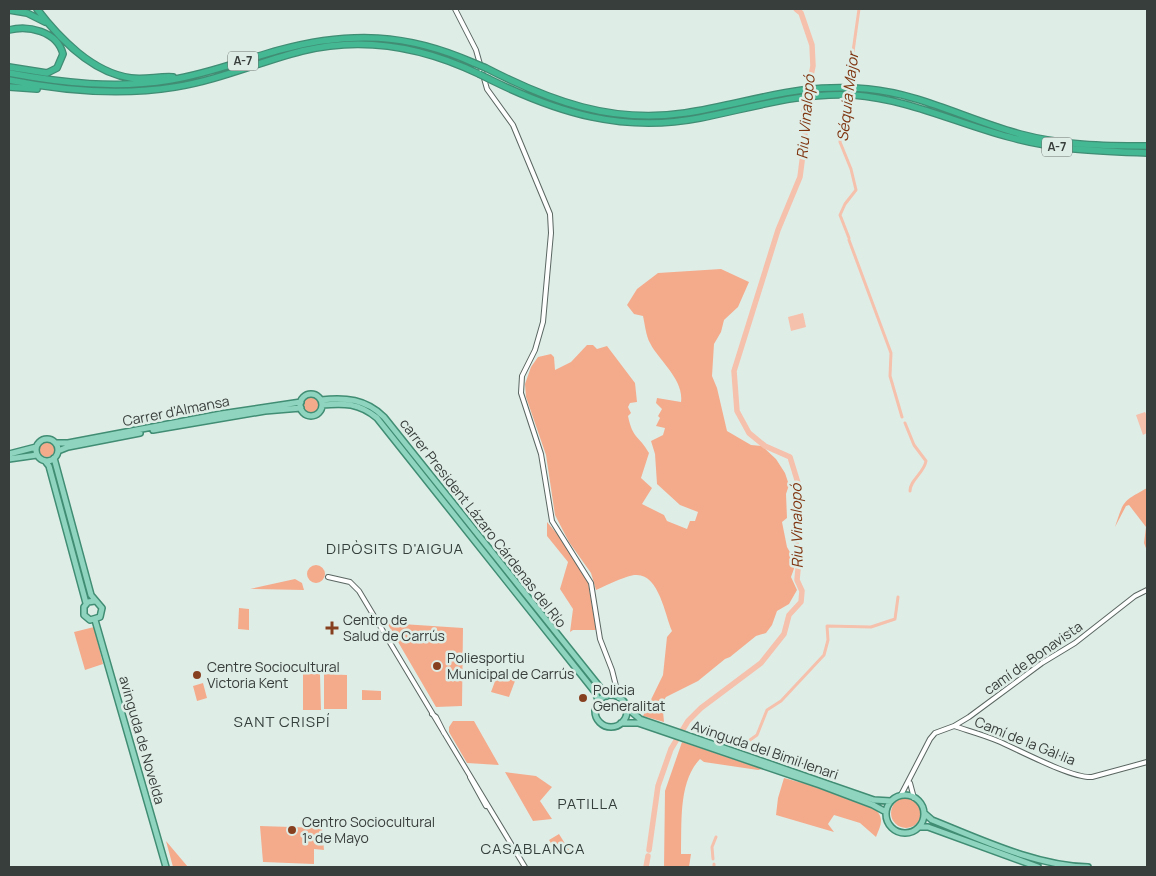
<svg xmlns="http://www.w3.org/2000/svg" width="1156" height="876" font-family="Manrope,sans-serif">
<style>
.green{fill:#f4ab8c}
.water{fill:#f5c1ac}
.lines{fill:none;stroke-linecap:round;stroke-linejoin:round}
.canal{stroke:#f5c1ac;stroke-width:3}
.river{stroke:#f5c1ac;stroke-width:5.5}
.minor-casing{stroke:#5a6661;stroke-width:6}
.major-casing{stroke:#408d74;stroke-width:8}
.highway-casing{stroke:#408d74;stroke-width:8}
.minor{stroke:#fff;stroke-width:4}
.major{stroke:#8fd4be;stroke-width:5}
.highway{stroke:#44b793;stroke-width:5.5}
.highway-bridge-casing{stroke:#408d74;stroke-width:8;stroke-linecap:butt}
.highway-bridge{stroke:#44b793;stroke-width:5.5}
.poi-dot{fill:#87401f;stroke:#dfede7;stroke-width:2}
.labels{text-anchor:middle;stroke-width:5;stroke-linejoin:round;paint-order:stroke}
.shield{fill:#dfede7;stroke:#6a726f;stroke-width:1}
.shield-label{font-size:12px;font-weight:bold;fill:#383e3b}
.street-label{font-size:14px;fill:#383e3b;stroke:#dfede7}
.poi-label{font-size:14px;fill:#383e3b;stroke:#dfede7;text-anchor:start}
.water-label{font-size:15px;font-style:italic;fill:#7e340e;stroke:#dfede7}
.neighbourhood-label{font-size:15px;letter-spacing:1px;fill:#35403c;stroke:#dfede7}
</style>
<rect width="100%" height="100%" fill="#dfede7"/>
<path class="green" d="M721 269 749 282 738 307 724 320 721 332 714 344 712 376 717 388 727 431 751 445 762 446 776 459 785 473 789 485 786 494 787 518 782 522 787 547 796 563 791 577 797 590 789 604 777 611 772 625 766 633 756 636 730 657 725 659 698 681 666 697 658 709 663 711 664 722 643 716 663 675 667 637 672 631C665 615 659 574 636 575 627 575 605 586 596 590L591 573 569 542 555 515 546 455 526 397 525 384 531 367 538 357 551 354 554 357 555 370 571 362 587 345H593L597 349 607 346 635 383 637 402 630 403 628 407 631 413 628 416C633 440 639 435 649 453L641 478 652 488 642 504 664 515 667 521 687 529 690 521H695L698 512 680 505 657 484 655 454 651 441 663 435 665 428 656 426 660 418 658 416 662 409 656 403 657 398 681 402C684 379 659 361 650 343 646 336 645 325 643 316L634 314 627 305 637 289 658 273Z
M302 405a9 9 0 1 1 18 0a9 9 0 1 1-18 0Z
M39 449a8 8 0 1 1 16 0a8 8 0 1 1-16 0Z
M1147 488V551L1144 543 1146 527 1129 505 1126 506 1115 527C1124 500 1122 502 1147 488Z
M547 522 570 549 588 582 596 630H573L570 632 573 609 560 589 568 562 547 536Z
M307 574a9 9 0 1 1 18 0a9 9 0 1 1-18 0Z
M295 579 302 583 304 590 250 589Z
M239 608 249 609V630L238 629Z
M387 623 463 628 462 706 436 707Z
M94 627 103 664 85 670 74 632Z
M303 674H320L321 710H303Z
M324 674 347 675V709H324Z
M497 676 515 681 509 697 491 692Z
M203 683 207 698 197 701 193 686Z
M362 690 381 691V700H362Z
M453 721H474L499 765 467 763 449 732V727Z
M682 742 762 769 758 770 704 762 700 759C678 782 682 824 681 854H691L689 867H664L665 791Z
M505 772 536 776 552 787 540 801 552 819 533 821Z
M784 778 810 785 876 810C885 819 880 827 876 837L860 823 834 815 828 824 834 832 776 815 778 798Z
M891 813a15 15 0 1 1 30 0a15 15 0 1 1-30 0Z
M260 826 322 828 324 850 314 849V864L263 862Z
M559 834 569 850 559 856 549 840Z
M166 841 188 867H173Z"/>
<path class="water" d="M803 313 806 327 791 331 788 317Z
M1145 412 1147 416V433L1143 435 1136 415Z"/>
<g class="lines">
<path class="canal" d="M848 87 859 9
M847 93 840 142 851 169 856 190 845 204 840 215 849 238
M849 240 891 353 890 376 902 417
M905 423 914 445 926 461C924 473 910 480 910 491
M750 740 757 735 767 710 781 701 824 655 828 640 827 626 871 627 895 619 898 597
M713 859 712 847 716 837
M714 867V864"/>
<path class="river" d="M649 850 658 786 671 749 688 721 701 708 761 663 784 634 789 615 801 602 802 591 797 580 799 559 794 534 798 509V483L790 457 765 446 749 433 737 411 734 371 778 230 800 177 805 138 804 109 813 66 812 45 801 13 796 9
M646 867 648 856"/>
<defs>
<path id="minor" d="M455 9 476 50 487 89 513 125 550 214 551 233 543 322 535 350 522 376 521 393 541 454 552 521 591 583 600 639 612 670 619 698
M328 577 350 582 359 591 449 741
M611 696 615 688
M432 714 436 717 444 733
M954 726C969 731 984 735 998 741 1019 750 1073 779 1092 777L1147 762
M449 741 525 867
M470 777 486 806
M910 783 914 798
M901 795 930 739 935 733 954 726 969 717 1042 663 1075 643 1135 596 1147 590"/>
<path id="major" d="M300 405a11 11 0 1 1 22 0a11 11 0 1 1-22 0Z
M321 400C345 397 366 399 384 417L607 696
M322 405C344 403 359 403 377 418L595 692 599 702
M153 430 265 411 301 408
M36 450a11 11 0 1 1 22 0a11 11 0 1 1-22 0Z
M56 443H68L221 414 301 402
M58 451 68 447 140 433
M9 454 36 447
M54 458 91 595 102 608 100 617 90 620 84 615V607L88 602 95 601
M9 459 37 455
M45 461 49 466 86 603
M95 620 166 867
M595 711a16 16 0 1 1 32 0a16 16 0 1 1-32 0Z
M626 707 640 719 874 800 891 801
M621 723H638L820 785 873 805 886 812
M886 814a19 19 0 1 1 38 0a19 19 0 1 1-38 0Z
M924 813 932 820C980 839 1036 866 1088 867
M919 827H928L1038 867"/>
<path id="highway" d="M37 9C59 38 93 73 131 78 145 80 159 76 173 77
M9 10 27 13 45 22
M9 30C28 25 57 31 63 54L57 68 47 73 9 67
M486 68C550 101 612 124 685 113 751 103 798 82 868 89 921 94 968 120 1020 134 1061 145 1104 146 1147 146
M9 73C62 83 117 89 170 80 208 74 243 60 279 50 350 31 407 33 474 63
M489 79C558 113 623 133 700 118 751 108 800 92 853 95 908 99 956 123 1009 137 1055 150 1100 151 1147 153
M9 80C64 91 119 96 175 87 219 80 259 62 302 51 363 36 423 47 479 74
M9 87 37 89"/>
</defs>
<use href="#minor" class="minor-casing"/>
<use href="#major" class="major-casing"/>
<use href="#highway" class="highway-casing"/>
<use href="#minor" class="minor"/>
<use href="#major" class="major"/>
<use href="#highway" class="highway"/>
<defs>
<path id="highway-bridge" d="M474 63 486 68
M479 74 489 79"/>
</defs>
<use href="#highway-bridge" class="highway-bridge-casing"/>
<use href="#highway-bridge" class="highway-bridge"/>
</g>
<g class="poi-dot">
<path d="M329.5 620.5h5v5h5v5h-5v5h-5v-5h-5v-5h5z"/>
<circle cx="437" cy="666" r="5"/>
<circle cx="197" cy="675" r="5"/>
<circle cx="583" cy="698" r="5"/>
<circle cx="292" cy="830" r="5"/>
</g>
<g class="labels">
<g class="shield">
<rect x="228" y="51.5" width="30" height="19" rx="4"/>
<rect x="1042" y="137.5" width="30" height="19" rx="4"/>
</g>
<g class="shield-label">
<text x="243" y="65">A-7</text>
<text x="1057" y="151">A-7</text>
</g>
<g class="street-label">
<text transform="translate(176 411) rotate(-11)" y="5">Carrer d'Almansa</text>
<text transform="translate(483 523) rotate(52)" y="5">carrer President Lázaro Cárdenas del Río</text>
<text transform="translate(1033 658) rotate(-35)" y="5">camí de Bonavista</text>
<text transform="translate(142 740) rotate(74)" y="5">avinguda de Novelda</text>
<text transform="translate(1025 741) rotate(22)" y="5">Camí de la Gàl·lia</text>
<text transform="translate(765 750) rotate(19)" y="5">Avinguda del Bimil·lenari</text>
</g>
<g class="poi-label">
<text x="343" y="625">Centro de<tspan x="343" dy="16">Salud de Carrús</tspan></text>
<text x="447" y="663">Poliesportiu<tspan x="447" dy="16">Municipal de Carrús</tspan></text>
<text x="207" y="672">Centre Sociocultural<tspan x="207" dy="16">Victoria Kent</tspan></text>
<text x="593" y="695">Policia<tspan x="593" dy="16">Generalitat</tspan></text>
<text x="302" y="827">Centro Sociocultural<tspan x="302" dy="16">1º de Mayo</tspan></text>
</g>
<g class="water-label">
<text transform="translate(848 97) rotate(-83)" y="5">Séquia Major</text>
<text transform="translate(806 117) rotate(-85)" y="5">Riu Vinalopó</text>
<text transform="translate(797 526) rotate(-91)" y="5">Riu Vinalopó</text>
</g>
<g class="neighbourhood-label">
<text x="395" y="554">DIPÒSITS D'AIGUA</text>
<text x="282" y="727">SANT CRISPÍ</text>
<text x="588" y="809">PATILLA</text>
<text x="533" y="854">CASABLANCA</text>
</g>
</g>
<rect width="1156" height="876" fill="none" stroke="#383e3b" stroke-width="20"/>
</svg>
